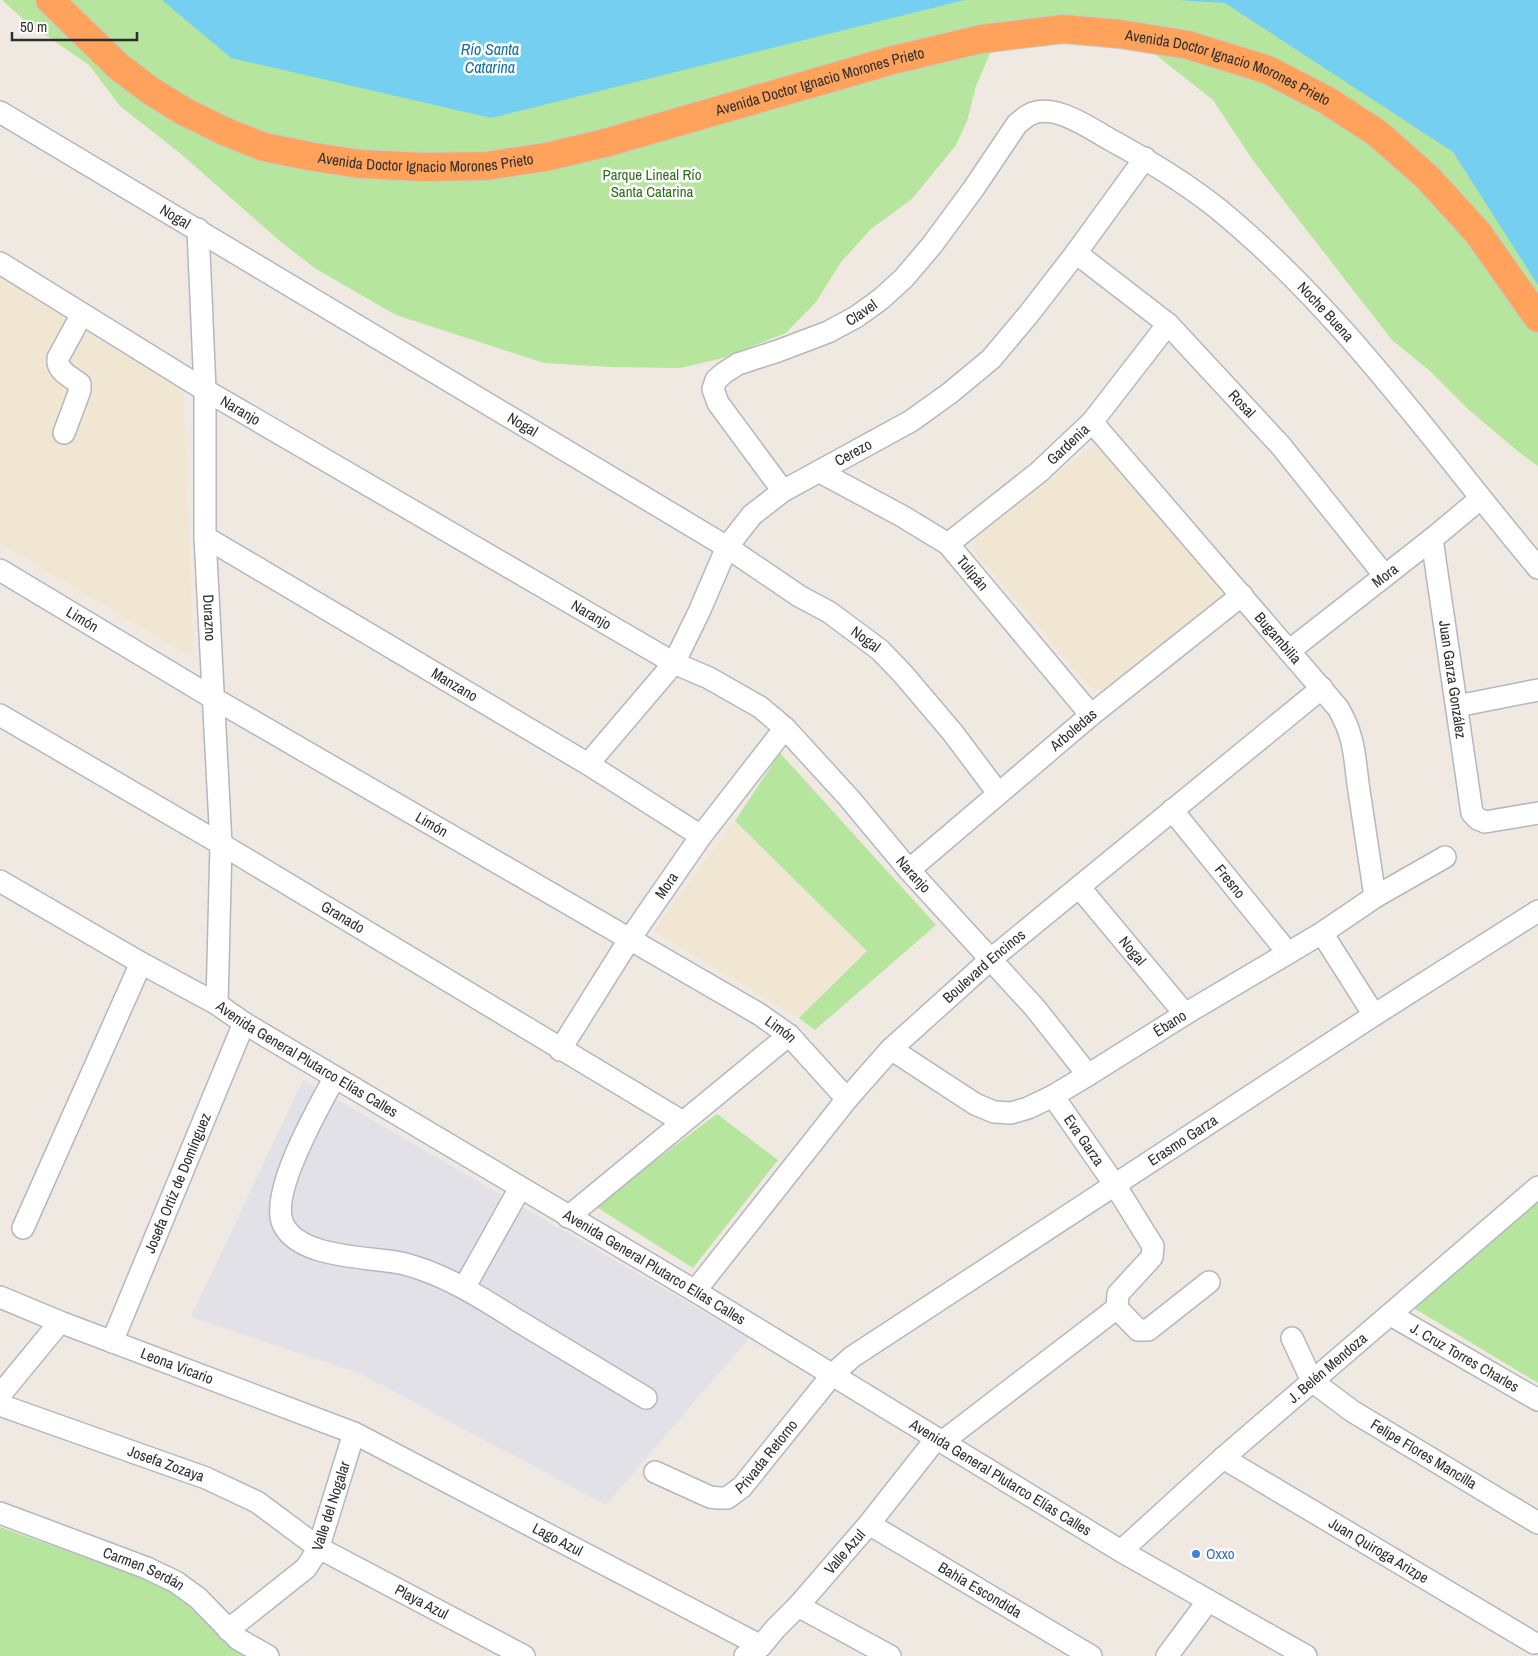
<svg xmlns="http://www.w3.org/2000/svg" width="1538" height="1656" font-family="'Archivo Narrow',sans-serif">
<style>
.industrial{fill:#e3e1e8}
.education{fill:#f0e6d1}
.green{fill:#b6e59e}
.water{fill:#75cff0}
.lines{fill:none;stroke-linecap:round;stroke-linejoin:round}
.minor-casing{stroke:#b4b7c1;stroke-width:24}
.highway-casing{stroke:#c9c9c9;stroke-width:30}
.minor{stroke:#fff;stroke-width:21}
.highway{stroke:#ffa35c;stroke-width:28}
.shop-dot{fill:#3f7fe0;stroke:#fff;stroke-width:2}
.labels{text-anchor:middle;stroke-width:5;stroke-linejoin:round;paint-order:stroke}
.street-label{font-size:15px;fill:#2e2e2e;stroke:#fff}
.park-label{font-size:15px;fill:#2c6e1b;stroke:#fff}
.shop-label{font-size:15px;fill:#366cbe;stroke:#fff;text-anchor:start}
.water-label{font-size:16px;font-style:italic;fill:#0d6fa3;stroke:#fff}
</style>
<rect width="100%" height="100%" fill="#efe9e1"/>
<path class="industrial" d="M303 1080 749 1338 606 1505 361 1374 191 1317Z"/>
<path class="education" d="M0 277 183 386 193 652 188 655 0 543Z
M1094 445 1107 449 1219 586V600L1104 690 1091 688 975 552V539Z
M735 821 867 951 799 1018 653 931Z"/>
<path class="green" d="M2 0H1538V466L1520 453 1469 410 1430 371 1392 340 1291 210 1252 159 1213 100 1137 40 1081 26 992 49 976 86 967 121 956 145 912 199 871 229 841 262 816 302 786 333 723 358 680 368 611 367 544 363 396 315 316 269 281 242 181 154 120 106 89 65 24 20Z
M780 753 936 925 815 1030 799 1018 867 951 735 821Z
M717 1114 778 1160 693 1268 595 1206Z
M1538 1196V1383L1412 1307Z
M0 1527 169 1587 231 1647 249 1656H0Z"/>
<path class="water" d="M162 0H965L491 118 231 58Z
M1176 0H1538V285L1453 152 1225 3Z"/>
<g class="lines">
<defs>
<g id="minor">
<path id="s1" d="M0 112 727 547 799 596 829 612 880 650 903 674 953 733 998 793"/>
<path id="s2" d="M198 229 205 390V537L221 844 217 1004"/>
<path id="s3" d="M1076 253 1168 324 1281 446 1385 576"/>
<path id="s4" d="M0 263 205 390 674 663 709 678 760 707 785 728 849 798 909 870 1035 1008 1088 1075"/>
<path id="s5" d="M1092 422 1338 708C1357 740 1354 762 1360 797 1365 830 1370 864 1375 897"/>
<path d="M64 433 80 390V384C71 377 56 371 58 358L82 314"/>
<path id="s6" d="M820 472 902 516 948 544 1091 715"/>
<path id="s7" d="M783 491 718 403 713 389 716 380 724 373 738 364 778 351 828 332 856 317 881 299 904 278 932 245 974 188 1017 124C1021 121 1025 117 1029 115 1053 102 1088 127 1109 139 1146 159 1184 182 1217 208 1342 310 1435 445 1538 568"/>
<path id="s8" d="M205 537 588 764 701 836"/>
<path id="s9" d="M1432 539 1472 813 1478 819 1485 822 1538 813"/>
<path id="s10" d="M948 544 1039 472 1092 422 1168 324"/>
<path id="s11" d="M0 570 213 698 759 1014 789 1035 847 1099"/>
<path id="s12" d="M1289 651 1432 539 1480 499"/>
<path d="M1457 706 1538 690"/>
<path id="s13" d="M0 715 221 844 683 1122"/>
<path id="s14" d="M588 764 674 663 699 612 727 547 752 515 783 491 911 421 950 393 991 359 1028 315 1076 253 1145 158"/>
<path id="s15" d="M1172 810 1288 953"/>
<path id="s16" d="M909 870 1091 715 1242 595"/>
<path id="s17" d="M0 881 141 963 217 1004 244 1023 695 1291 1121 1551 1306 1656"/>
<path id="s18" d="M1080 888 1185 1014"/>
<path d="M1322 933 1374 1015"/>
<path id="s19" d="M891 1049 975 1104 994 1112 1011 1113 1028 1108 1053 1096 1088 1075 1185 1014 1322 933 1375 897 1445 857"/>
<path id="s20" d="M560 1050 629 940 701 836 785 728"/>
<path d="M335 1077C319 1106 269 1193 283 1224 300 1260 372 1256 405 1264 447 1275 483 1299 520 1322 562 1347 604 1373 646 1398"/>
<path id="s21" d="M1053 1096 1115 1185 1153 1246 1152 1257 1118 1294 1117 1308 1138 1330H1148L1209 1282"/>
<path d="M568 1217 789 1035"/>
<path d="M23 1228 141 963"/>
<path d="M464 1288 520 1188"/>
<path id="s22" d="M695 1291 847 1099 891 1049 991 959 1322 688"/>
<path id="s23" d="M0 1297 60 1322 354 1433 761 1646"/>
<path id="s24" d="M1391 1315 1538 1400"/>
<path id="s25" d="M1292 1338 1312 1381 1352 1411 1538 1523"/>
<path id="s26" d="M112 1342 244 1023"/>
<path d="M0 1395 60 1322"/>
<path id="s27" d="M0 1405 206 1478 257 1502 319 1548 524 1656"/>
<path d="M942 1442 1117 1308"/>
<path id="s28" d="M1223 1458 1534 1643"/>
<path id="s29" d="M655 1472 710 1497 719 1498H727L742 1487 832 1375 852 1357 1374 1015 1538 911"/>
<path id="s30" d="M0 1513 147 1568 176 1582 198 1598 238 1639 268 1656"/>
<path id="s31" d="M869 1524 1091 1656"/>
<path id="s32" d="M1121 1551 1223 1458 1538 1187"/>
<path d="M798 1606 890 1656"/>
<path d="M228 1630 306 1568 319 1548V1546L354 1433"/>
<path id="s33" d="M745 1656 761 1646 775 1629 798 1606 869 1524 936 1439"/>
<path d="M1167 1656 1208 1601"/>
</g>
<g id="highway">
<path id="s34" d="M50 0 118 66 151 91 185 112 224 131 264 147 314 157 360 164 424 167 486 166 546 157 605 143 893 60 981 39 1063 29 1120 34 1188 45 1268 70 1328 101 1377 133 1428 178 1478 233 1538 318"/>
</g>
</defs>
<use href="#minor" class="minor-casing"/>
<use href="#highway" class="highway-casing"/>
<use href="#minor" class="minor"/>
<use href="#highway" class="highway"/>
</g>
<circle class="shop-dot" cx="1196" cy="1554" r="5"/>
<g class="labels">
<g class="street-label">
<text dy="5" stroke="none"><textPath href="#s34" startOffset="1251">Avenida Doctor Ignacio Morones Prieto</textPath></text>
<text dy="5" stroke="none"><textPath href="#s34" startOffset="831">Avenida Doctor Ignacio Morones Prieto</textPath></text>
<text dy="5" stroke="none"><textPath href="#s34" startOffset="426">Avenida Doctor Ignacio Morones Prieto</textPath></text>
<text dy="5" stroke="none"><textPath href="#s1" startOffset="204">Nogal</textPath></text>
<text dy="5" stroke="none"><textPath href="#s7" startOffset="295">Clavel</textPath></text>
<text dy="5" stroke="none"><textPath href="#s7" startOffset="922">Noche Buena</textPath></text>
<text dy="5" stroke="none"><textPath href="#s3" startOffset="225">Rosal</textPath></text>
<text dy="5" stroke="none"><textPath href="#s4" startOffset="282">Naranjo</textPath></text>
<text dy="5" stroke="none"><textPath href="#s1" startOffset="609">Nogal</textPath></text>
<text dy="5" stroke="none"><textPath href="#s10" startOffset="156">Gardenia</textPath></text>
<text dy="5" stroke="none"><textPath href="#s14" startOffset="420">Cerezo</textPath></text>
<text dy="5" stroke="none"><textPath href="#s6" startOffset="185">Tulipán</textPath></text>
<text dy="5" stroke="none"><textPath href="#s12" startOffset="122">Mora</textPath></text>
<text dy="5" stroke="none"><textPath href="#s4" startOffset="688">Naranjo</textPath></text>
<text dy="5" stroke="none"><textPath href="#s2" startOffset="389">Durazno</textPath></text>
<text dy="5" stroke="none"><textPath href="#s11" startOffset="96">Limón</textPath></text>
<text dy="5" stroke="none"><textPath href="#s5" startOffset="285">Bugambilia</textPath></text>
<text dy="5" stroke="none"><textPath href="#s1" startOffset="1014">Nogal</textPath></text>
<text dy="5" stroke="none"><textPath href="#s9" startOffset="142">Juan Garza González</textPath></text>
<text dy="5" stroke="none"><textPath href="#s8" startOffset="290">Manzano</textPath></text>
<text dy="5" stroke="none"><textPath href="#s16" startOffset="216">Arboledas</textPath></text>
<text dy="5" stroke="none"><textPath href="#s11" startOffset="501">Limón</textPath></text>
<text dy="5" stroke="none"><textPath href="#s4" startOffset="1108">Naranjo</textPath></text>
<text dy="5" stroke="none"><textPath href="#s15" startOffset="92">Fresno</textPath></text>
<text dy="5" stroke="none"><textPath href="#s20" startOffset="196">Mora</textPath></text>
<text dy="5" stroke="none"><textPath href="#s13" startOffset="398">Granado</textPath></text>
<text dy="5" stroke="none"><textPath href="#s18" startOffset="82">Nogal</textPath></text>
<text dy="5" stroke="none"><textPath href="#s22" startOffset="436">Boulevard Encinos</textPath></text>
<text dy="5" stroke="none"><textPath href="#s19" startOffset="321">Ébano</textPath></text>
<text dy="5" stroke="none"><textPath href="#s11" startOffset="906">Limón</textPath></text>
<text dy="5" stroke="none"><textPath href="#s17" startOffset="355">Avenida General Plutarco Elías Calles</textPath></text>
<text dy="5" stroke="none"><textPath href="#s21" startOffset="54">Eva Garza</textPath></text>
<text dy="5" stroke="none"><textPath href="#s29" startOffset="662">Erasmo Garza</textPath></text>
<text dy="5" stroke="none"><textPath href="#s26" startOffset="172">Josefa Ortíz de Domínguez</textPath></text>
<text dy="5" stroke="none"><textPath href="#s17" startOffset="760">Avenida General Plutarco Elías Calles</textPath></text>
<text dy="5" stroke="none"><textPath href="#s24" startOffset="85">J. Cruz Torres Charles</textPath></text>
<text dy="5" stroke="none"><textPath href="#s23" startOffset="190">Leona Vicario</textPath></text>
<text dy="5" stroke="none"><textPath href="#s32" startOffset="276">J. Belén Mendoza</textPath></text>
<text dy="5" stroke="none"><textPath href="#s25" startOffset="181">Felipe Flores Mancilla</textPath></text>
<text dy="5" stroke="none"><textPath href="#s29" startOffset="135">Privada Retorno</textPath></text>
<text dy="5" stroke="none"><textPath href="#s27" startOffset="176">Josefa Zozaya</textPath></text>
<text dy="5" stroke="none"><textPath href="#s17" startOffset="1165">Avenida General Plutarco Elías Calles</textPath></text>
<text transform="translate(331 1506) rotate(-72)" y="5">Valle del Nogalar</text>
<text dy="5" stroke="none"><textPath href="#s23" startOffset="609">Lago Azul</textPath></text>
<text dy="5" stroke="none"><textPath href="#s28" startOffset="181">Juan Quiroga Arizpe</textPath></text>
<text dy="5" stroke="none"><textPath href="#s33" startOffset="145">Valle Azul</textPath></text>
<text dy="5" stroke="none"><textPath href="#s30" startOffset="154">Carmen Serdán</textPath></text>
<text dy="5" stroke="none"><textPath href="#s31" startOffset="129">Bahía Escondida</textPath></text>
<text dy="5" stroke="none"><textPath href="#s27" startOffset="468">Playa Azul</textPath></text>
</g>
<g class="park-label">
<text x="652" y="180">Parque Lineal Río<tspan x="652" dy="17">Santa Catarina</tspan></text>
</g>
<g class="shop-label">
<text x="1206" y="1559">Oxxo</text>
</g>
<g class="water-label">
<text x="490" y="55">Río Santa<tspan x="490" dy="18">Catarina</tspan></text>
</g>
</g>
<path d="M12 32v8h125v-8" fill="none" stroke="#2e2e2e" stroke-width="2.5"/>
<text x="20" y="32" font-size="15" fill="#2e2e2e" stroke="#ffffff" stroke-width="4" paint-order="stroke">50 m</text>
</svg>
